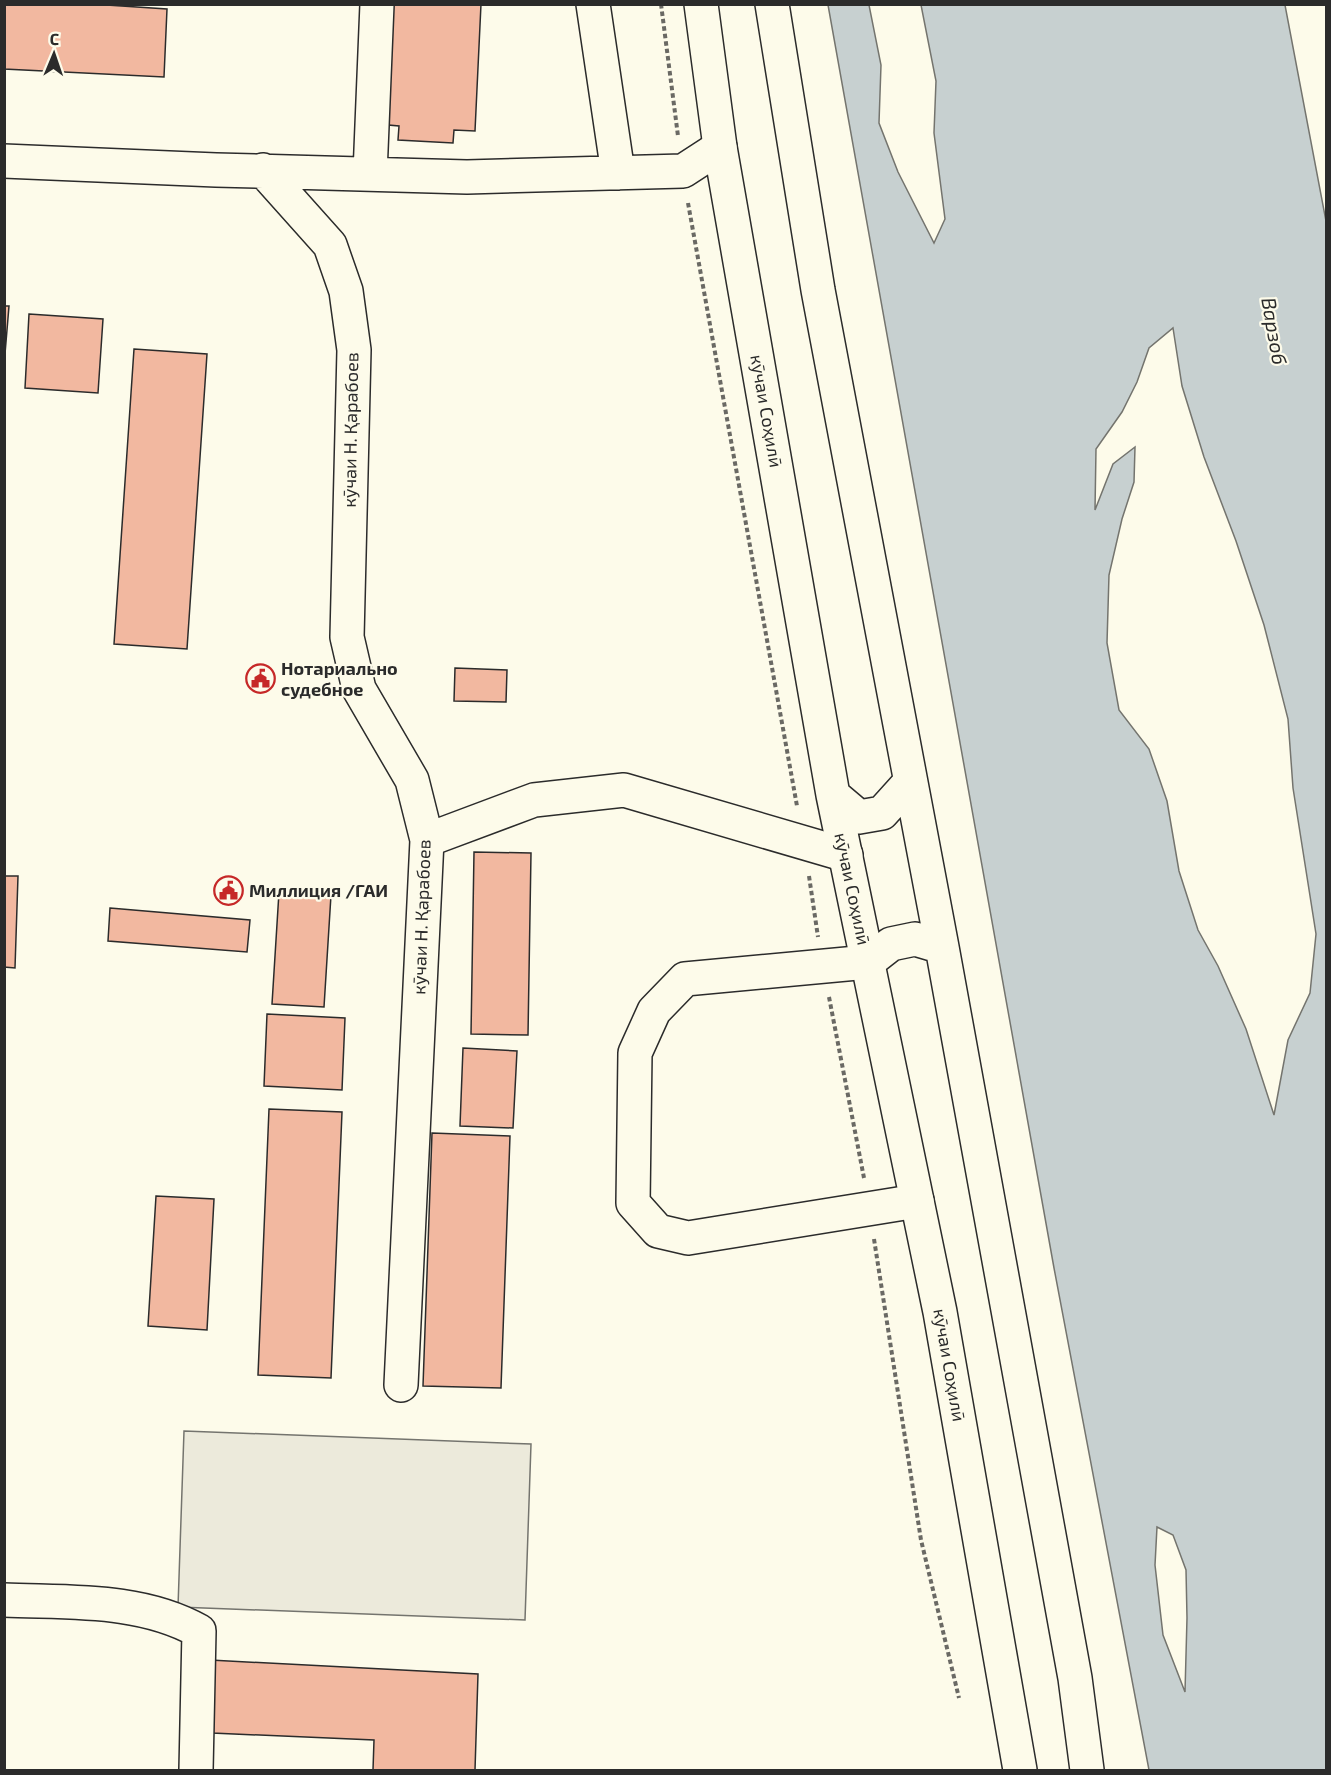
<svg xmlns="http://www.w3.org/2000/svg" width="1331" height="1775" font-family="'Exo 2',sans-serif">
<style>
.parking{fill:#eceadb;stroke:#74746e;stroke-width:1.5}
.water{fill:#c7d0d0;stroke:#74746e;stroke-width:1.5;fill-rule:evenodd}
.building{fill:#f2b8a0;stroke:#2b2b2b;stroke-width:1.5}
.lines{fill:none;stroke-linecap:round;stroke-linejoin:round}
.minor-casing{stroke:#2b2b2b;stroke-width:36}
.major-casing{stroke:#2b2b2b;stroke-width:36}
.path{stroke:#6a6964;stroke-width:4;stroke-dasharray:4.5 3;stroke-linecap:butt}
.minor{stroke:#fdfbea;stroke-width:33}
.major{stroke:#fdfbea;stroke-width:33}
.labels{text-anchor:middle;stroke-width:4.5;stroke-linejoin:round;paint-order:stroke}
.street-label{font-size:18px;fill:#2b2b2b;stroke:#fdfbea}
.poi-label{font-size:18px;font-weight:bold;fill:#2b2b2b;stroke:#fdfbea;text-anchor:start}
.water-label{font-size:20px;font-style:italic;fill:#2b2b2b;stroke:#fdfbea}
</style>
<rect width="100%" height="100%" fill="#fdfbea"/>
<path class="parking" d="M184 1431 531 1444 525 1620 178 1607Z"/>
<path class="water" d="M828 5H869L881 65 879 123 898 172 934 243 945 219 934 133 936 81 921 5H1285L1326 221V1770H1149L1054 1268ZM1173 328 1182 386 1204 457 1236 541 1264 625 1288 719 1293 788 1316 934 1310 993 1288 1040 1274 1115 1246 1029 1218 966 1198 930 1179 871 1167 801 1149 749 1119 710 1107 643 1109 575 1122 519 1134 482 1135 447 1113 464 1095 510 1096 449 1122 412 1137 382 1149 348ZM1157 1527 1173 1535 1186 1570 1187 1618 1185 1692 1163 1635 1155 1565Z"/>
<path class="building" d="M4 4H91L167 9 164 77 4 69Z
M383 4H481L475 131 454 130 453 143 398 140 399 126 377 124Z
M4 306H9L4 366Z
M29 314 103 319 98 393 25 388Z
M134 349 207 354 187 649 114 644Z
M455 668 507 670 506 702 454 701Z
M474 852 531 853 528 1035 471 1034Z
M4 876H18L15 968 4 967Z
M279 892 331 895 324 1007 272 1004Z
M110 908 250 920 247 952 108 941Z
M267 1014 345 1018 342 1090 264 1086Z
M463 1048 517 1051 513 1128 460 1126Z
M269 1109 342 1112 331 1378 258 1375Z
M432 1133 510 1136 501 1388 423 1386Z
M156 1196 214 1199 207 1330 148 1326Z
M210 1660 478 1674 475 1770H373L374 1740 212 1733Z"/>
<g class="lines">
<defs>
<path id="minor" d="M593 4 618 173
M4 161 216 170 467 177 683 171 720 147
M263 170 330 245 346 291 354 350 347 637 359 689 412 780 427 840 401 1385
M370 174 377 4
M427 840 534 800 624 790 846 855
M868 962 685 979 654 1011 635 1053 633 1203 658 1231 688 1238 917 1201
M4 1600C70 1603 140 1598 199 1631L196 1770"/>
<path id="major" d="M701 4 720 147 833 795 940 1312 1020 1770
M772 4 818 290 942 947 1075 1678 1087 1770
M833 795 859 817 882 813 910 782
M868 962 891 944 915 939 942 947"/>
</defs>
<use href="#minor" class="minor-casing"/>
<use href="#major" class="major-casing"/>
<path class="path" d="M661 4 678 136
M688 203 797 806
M809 876 818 937
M829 997 864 1178
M874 1239 921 1540 959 1698"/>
<use href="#minor" class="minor"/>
<use href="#major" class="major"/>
</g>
<defs>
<symbol id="civic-ring" viewBox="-11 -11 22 22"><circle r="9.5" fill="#fdfbea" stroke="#c62828" stroke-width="1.5"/><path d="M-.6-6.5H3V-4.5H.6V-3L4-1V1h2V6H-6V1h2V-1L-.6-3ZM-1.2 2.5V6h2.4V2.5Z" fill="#c62828"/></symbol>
</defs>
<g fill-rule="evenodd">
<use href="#civic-ring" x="244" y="662" width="33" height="33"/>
<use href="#civic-ring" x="212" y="874" width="33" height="33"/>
</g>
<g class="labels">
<g class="street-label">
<text transform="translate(766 411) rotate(80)" y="6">кӯчаи Соҳилӣ</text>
<text transform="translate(351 430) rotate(-89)" y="6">кӯчаи Н. Қарабоев</text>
<text transform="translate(852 889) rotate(78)" y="6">кӯчаи Соҳилӣ</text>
<text transform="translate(422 917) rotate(-88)" y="6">кӯчаи Н. Қарабоев</text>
<text transform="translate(949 1365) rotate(80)" y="6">кӯчаи Соҳилӣ</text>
</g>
<g class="poi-label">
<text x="281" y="675">Нотариально<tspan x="281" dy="21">судебное</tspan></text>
<text x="249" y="897">Миллиция /ГАИ</text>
</g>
<g class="water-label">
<text transform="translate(1274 331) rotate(80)" y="7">Варзоб</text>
</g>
</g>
<rect width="1331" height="1775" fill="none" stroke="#2b2b2b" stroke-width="12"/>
<g transform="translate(54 54) rotate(2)" stroke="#fdfbea" stroke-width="4.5" paint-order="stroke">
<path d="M0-4.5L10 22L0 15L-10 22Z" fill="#2b2b2b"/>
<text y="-9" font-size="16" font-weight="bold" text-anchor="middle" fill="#2b2b2b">С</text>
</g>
</svg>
